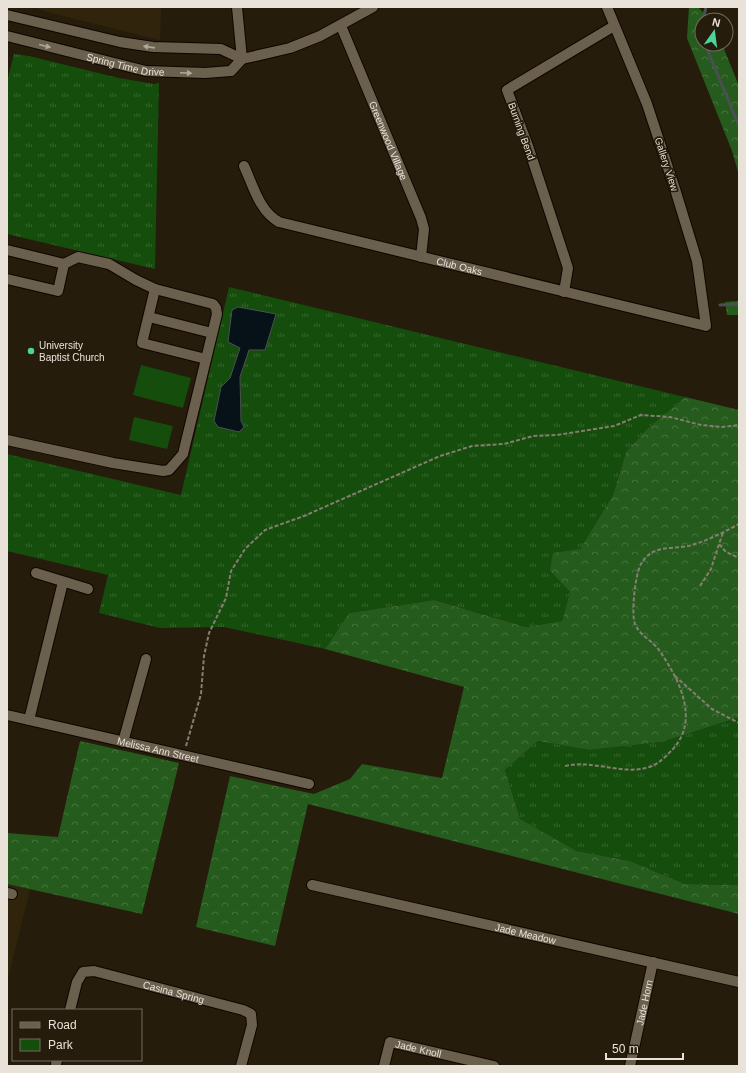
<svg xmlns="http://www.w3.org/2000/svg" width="746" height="1073" font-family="Arial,sans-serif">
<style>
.built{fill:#31240d}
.grass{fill:url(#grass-tufts)}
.forest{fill:url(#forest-crowns)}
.green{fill:#154d0c}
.water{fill:#061218;stroke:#4a5052}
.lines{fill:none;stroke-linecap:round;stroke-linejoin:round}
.stream{stroke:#4a5052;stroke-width:3}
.minor-casing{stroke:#0e0600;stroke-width:12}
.path{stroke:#867e71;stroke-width:2;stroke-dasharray:4 2;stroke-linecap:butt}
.minor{stroke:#6b604e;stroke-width:10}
.oneway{fill:#b0a89a}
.poi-dot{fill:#4bd49b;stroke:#251c0c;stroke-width:1.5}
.labels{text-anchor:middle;stroke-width:3.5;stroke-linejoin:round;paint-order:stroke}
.street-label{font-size:10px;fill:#e9e2d8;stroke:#251c0c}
.poi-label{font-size:10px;fill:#e9e2d8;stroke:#251c0c;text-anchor:start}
</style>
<defs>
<pattern id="grass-tufts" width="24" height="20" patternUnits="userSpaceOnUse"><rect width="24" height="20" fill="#154d0c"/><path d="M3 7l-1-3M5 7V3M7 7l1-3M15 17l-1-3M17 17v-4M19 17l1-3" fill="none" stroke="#37662f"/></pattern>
<pattern id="forest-crowns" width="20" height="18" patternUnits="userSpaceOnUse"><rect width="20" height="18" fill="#255c1d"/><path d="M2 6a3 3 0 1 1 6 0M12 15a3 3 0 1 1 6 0" fill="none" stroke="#45733d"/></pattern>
</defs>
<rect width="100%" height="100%" fill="#251c0c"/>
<path class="built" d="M32 7H161L160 40 51 13Z
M7 884 30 889 7 983Z"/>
<path class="grass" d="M14 54 29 56 119 78 154 84 159 83 155 269 7 234V82Z
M229 287 685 397 647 429 626 452 613 495 580 549 550 571 570 592 562 621 526 627 434 600 349 613 325 649 224 627 160 628 99 613 108 575 7 551V454L181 495Z
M737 718 739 719V885L685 884 630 861 577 851 520 819 505 770 538 741 589 750 662 742Z"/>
<path class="forest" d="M689 7H698L710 20H702V44H722L739 86V175L732 151 687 38Z
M739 301V315H727L725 302Z
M685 397 739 410V719L737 718 662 742 589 750 538 741 505 770 520 819 577 851 630 861 685 884 739 885V914L308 804 275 946 196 927 230 776 314 794 350 779 362 764 442 778 464 687 325 649 349 613 434 600 526 627 562 621 570 592 550 571 553 553 580 549 613 495 626 452 647 429Z
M80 741 179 763 142 914 7 884V833L58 837Z"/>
<path class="green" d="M141 365 191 378 183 408 133 395Z
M134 417 173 426 167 449 129 440Z"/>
<path class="water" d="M238 307 276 314 265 350H249L240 377 241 421 244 427 239 432 218 427 214 421 221 387 230 378 240 348 228 342 232 310Z"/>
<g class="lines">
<path class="stream" d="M703 20 706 7
M702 24 700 32 702 37
M705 44 739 126
M720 305 739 304"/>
<defs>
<g id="minor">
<path d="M237 7 242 59"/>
<path d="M7 15 120 42 153 47 221 49 242 59 290 48 320 36 373 7"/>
<path id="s1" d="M341 26 421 218 424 229 421 257"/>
<path id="s2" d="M7 36 146 71 205 73 231 71 242 59"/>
<path id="s3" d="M244 166C253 185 259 211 279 222L706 326 697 261 675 189 647 104 607 7"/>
<path d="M7 250 64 264 78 257 109 264 136 280 155 289 213 304 216 308 217 314 183 454 169 470 163 471 113 463 7 440"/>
<path d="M7 279 58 291 64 264"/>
<path d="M155 289 142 343 206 359"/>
<path d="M564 292 568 268 528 146 507 90 614 26"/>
<path d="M149 317 212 333"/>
<path d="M36 573 88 589"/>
<path id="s4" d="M7 715 309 784"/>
<path d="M29 720 63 582"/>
<path d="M123 742 146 659"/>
<path id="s5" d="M312 885 739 982"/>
<path d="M7 893 12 894"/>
<path id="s6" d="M70 1010 77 982 83 972 94 971 243 1010 251 1014 252 1025 241 1066"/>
<path d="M56 1064 57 1060"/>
<path id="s7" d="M384 1066 390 1042 494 1066"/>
<path id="s8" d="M630 1066 653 962"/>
</g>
</defs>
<use href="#minor" class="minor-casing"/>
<path class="path" d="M723 533 719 544 726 552 739 558
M700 586 711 569 719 544
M675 676 712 709 739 723
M186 746 201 694 204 656 209 633 226 598 231 571 245 549 265 530 304 516 440 456 472 446 504 444 533 436 557 435 614 426 641 415 670 417 701 425 722 427 739 425
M565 766C594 759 624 777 652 766 660 763 667 755 673 749 700 719 679 679 659 650 652 640 640 636 635 624 631 614 635 574 641 564 642 561 648 555 651 553 662 546 680 549 692 545 709 540 724 532 739 524"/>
<use href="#minor" class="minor"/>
</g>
<defs><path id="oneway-solid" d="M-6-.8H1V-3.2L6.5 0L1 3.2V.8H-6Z"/></defs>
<g class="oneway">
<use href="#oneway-solid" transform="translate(45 46) rotate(14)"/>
<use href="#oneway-solid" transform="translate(149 47) rotate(-172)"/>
<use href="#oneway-solid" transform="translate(186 73) rotate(2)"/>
</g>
<circle class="poi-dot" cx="31" cy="351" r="4"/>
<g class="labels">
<g class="street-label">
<text dy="4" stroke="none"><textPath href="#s2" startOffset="122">Spring Time Drive</textPath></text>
<text transform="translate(522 131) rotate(70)" y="4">Burning Bend</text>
<text dy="4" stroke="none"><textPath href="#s1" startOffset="124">Greenwood Village</textPath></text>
<text transform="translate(667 164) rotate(72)" y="4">Gallery View</text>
<text dy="4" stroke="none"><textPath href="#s3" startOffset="253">Club Oaks</textPath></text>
<text dy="4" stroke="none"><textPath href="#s4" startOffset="155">Melissa Ann Street</textPath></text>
<text dy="4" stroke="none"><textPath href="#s5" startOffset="219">Jade Meadow</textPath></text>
<text dy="4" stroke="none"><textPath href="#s6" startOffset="134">Casina Spring</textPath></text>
<text dy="4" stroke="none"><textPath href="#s8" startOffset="65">Jade Horn</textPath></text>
<text dy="4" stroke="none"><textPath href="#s7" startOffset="54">Jade Knoll</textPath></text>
</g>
<g class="poi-label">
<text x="39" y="349">University<tspan x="39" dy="12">Baptist Church</tspan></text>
</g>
</g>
<rect width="746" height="1073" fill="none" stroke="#e9e2d8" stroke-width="16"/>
<rect x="12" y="1009" width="130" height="52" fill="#251c0c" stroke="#736b5e"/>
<rect x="20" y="1022" width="20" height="6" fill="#6b604e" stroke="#736b5e"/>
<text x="48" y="1029" font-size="12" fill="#e9e2d8">Road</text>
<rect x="20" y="1039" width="20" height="12" fill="#154d0c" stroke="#736b5e"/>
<text x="48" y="1049" font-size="12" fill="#e9e2d8">Park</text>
<g transform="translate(714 32) rotate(14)"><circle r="19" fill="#251c0c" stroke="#736b5e"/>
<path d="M0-3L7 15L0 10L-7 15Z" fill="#4bd49b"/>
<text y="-6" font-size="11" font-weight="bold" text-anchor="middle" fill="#e9e2d8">N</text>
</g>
<path d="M606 1053v6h77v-6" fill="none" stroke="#e9e2d8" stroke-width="2"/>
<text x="612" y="1053" font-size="12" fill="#e9e2d8" stroke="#251c0c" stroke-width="3" paint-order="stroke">50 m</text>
</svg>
